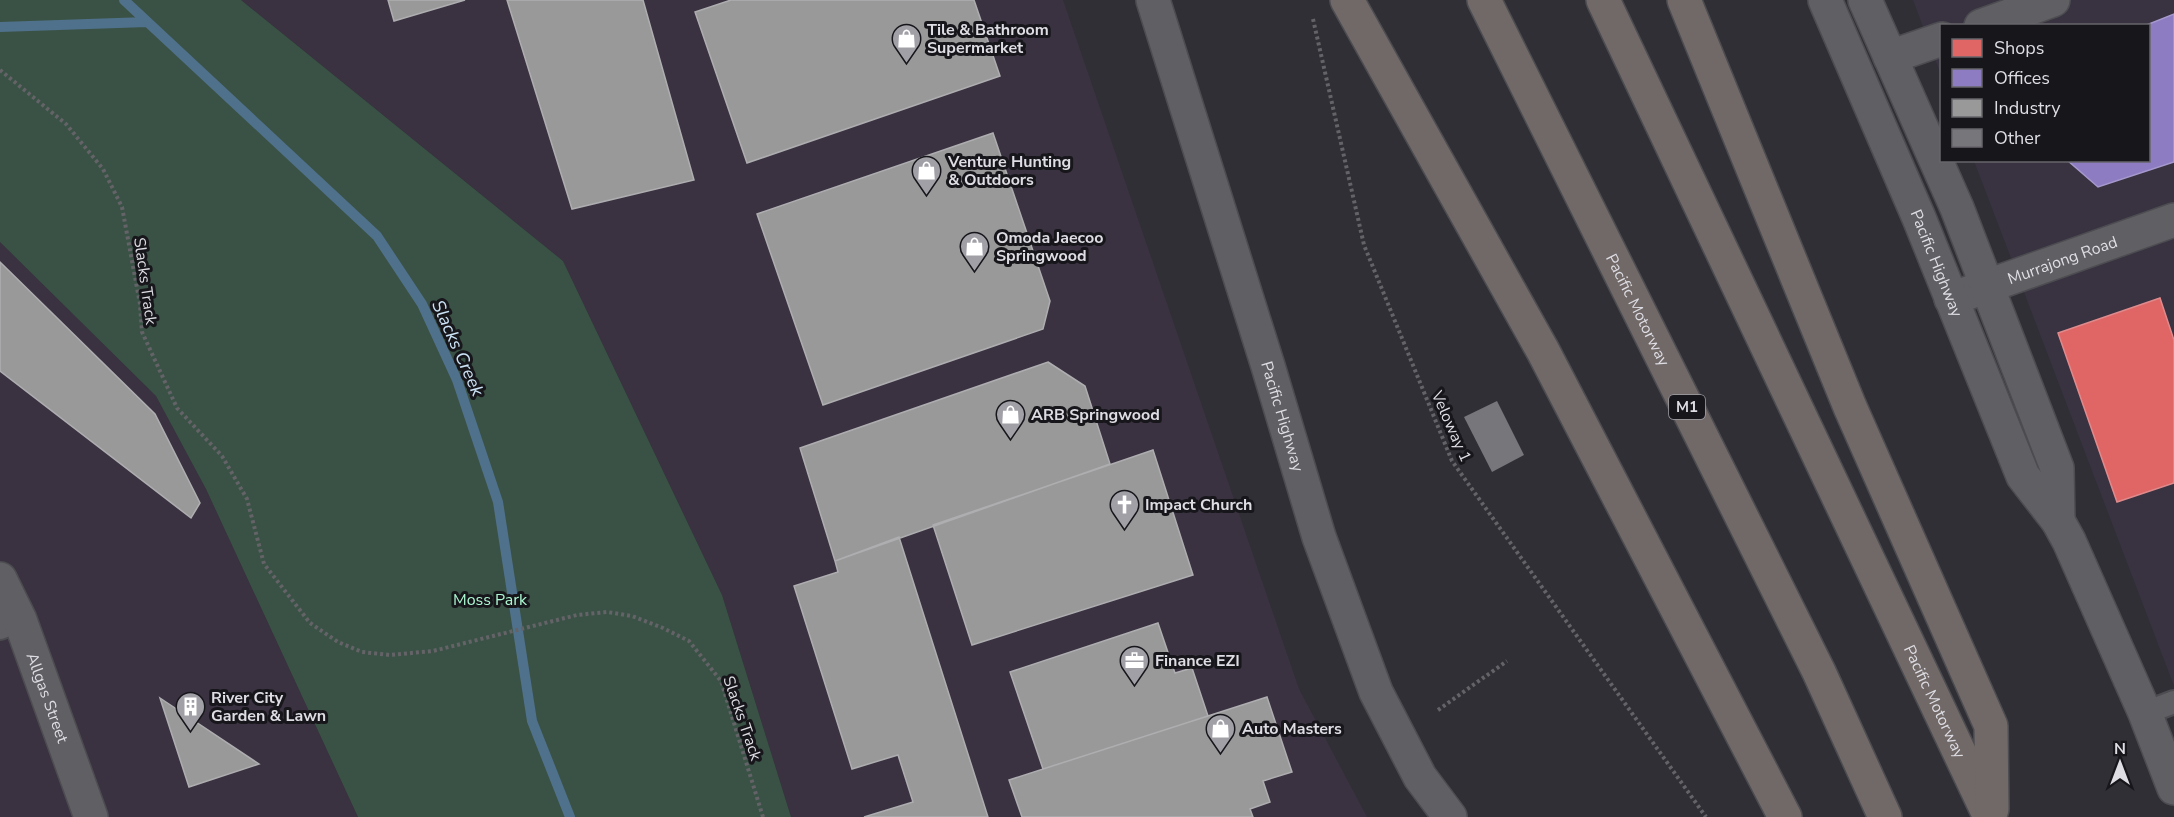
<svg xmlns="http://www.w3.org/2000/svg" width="2174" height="817" font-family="'Nunito Sans',sans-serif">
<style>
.commercial{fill:#393241}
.industrial{fill:#3a3240}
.green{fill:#3a5246}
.shops{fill:#e06666;stroke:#df8a8c;stroke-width:1.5}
.offices{fill:#8e7cc3;stroke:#a699cd;stroke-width:1.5}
.industry{fill:#999;stroke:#aeadb0;stroke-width:1.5}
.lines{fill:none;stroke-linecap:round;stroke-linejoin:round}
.stream{stroke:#50718b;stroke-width:10}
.building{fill:#77767b}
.service-casing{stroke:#4c4c51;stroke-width:26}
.minor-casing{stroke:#4c4c51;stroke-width:36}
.tertiary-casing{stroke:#4c4c51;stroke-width:36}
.motorway-casing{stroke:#4c4c51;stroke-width:36}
.path{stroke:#646367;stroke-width:4;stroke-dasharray:3 3;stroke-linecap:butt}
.service{stroke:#606064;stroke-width:22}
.minor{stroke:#606064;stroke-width:33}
.tertiary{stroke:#606064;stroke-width:33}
.motorway{stroke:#716967;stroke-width:33}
.labels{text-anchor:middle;stroke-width:6;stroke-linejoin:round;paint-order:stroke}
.shield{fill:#17161b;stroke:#a2a1a8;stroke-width:1.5}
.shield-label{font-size:15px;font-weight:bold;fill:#dedde4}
.poi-label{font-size:16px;font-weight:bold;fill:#dedde4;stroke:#17161b;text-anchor:start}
.street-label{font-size:16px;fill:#dedde4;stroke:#17161b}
.park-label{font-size:16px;fill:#acf8d2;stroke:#17161b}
.water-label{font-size:18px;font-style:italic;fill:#cde4f7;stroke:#17161b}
</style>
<rect width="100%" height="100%" fill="#302f35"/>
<path class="commercial" d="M1913 0H2174V686L1974 161 2148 160V26H1942L1941 75Z"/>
<path class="industrial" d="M241 0H1063L1299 689 1367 817H791L722 595 563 261Z
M0 242 156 396 206 489 358 817H0Z"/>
<path class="green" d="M0 0H241L563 261 722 595 791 817H358L206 489 156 396 0 242Z"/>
<path class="shops" d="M2160 298 2174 340V483L2117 502 2058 333Z"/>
<path class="offices" d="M2174 14V162L2098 187 2067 160H2148V26H2144Z"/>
<path class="industry" d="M388 0H465L394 21Z
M507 0H643L694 180 572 209Z
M731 0H974L1000 76 747 163 695 12Z
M993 133 1050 301 1043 329 823 405 757 214Z
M0 262 155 414 200 503 191 518 0 371Z
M1048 362 1085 386 1110 464 835 561 800 448Z
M1153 450 1193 575 972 645 933 525Z
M899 537 988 817H864L913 802 898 755 852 769 794 586 838 572 835 561Z
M1158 623 1175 673 1192 668 1208 716 1043 769 1010 672Z
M1267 697 1292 772 1263 781 1270 802 1250 809 1253 817H1022L1009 780Z
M160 698 259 764 189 787Z"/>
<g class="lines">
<path class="stream" d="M124 0 377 236 422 304 457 380 498 502 532 721 570 817
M0 27 147 22"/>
</g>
<path class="building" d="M1497 401 1524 455 1492 472 1464 417Z"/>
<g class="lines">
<defs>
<path id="service" d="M0 628 20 620
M2145 713 2174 702"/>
<g id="minor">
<path d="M1981 26 2053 0"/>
<path d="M1890 57 1942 39"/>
<path id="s1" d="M1951 299 2174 220"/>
</g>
<g id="tertiary">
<path id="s2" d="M1153 0 1268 366 1319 537 1376 692 1420 777 1450 817"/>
<path id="s3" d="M1825 0 1919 218 2023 476 2058 521 2069 541 2145 713 2174 788"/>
<path d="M1865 0 1957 208 2057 468 2058 521"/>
<path id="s4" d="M0 579 20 620 91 817"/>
</g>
<g id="motorway">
<path d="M1347 0 1543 351 1785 817"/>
<path id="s5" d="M1484 0 1819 672 1885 817"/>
<path id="s6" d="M1603 0 1990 817"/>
<path d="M1684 0 1850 407 1991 726 1992 809"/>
</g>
</defs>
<use href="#service" class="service-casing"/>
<use href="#minor" class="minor-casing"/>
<use href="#tertiary" class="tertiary-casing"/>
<use href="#motorway" class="motorway-casing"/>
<path class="path" d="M1313 19 1364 245 1452 461 1706 817
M0 70 66 124 103 169 122 207 140 304 142 332 177 408 222 456 247 499 264 564 310 623 338 642 362 652 390 655 433 651 577 615 607 612 632 616 663 628 689 641 721 681 763 817
M1438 710 1507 661"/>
<use href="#service" class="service"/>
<use href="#minor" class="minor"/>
<use href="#tertiary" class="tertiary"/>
<use href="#motorway" class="motorway"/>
</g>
<defs>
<symbol id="shop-pin" viewBox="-11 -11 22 30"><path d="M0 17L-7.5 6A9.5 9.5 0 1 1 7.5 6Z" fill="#a1a0a7" stroke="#17161b"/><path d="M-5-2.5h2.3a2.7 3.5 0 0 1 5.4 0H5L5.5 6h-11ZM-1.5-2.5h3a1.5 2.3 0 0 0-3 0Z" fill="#fff"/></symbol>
<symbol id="church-pin" viewBox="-11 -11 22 30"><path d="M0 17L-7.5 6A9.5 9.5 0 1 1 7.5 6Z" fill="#a1a0a7" stroke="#17161b"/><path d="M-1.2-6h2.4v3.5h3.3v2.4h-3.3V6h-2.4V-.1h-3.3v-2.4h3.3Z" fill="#fff"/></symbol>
<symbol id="office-pin" viewBox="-11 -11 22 30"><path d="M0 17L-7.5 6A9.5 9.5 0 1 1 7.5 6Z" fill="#a1a0a7" stroke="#17161b"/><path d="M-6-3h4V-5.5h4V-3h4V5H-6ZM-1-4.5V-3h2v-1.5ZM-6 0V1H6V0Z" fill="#fff"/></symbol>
<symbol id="building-pin" viewBox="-11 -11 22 30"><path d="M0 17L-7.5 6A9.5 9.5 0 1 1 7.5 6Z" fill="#a1a0a7" stroke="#17161b"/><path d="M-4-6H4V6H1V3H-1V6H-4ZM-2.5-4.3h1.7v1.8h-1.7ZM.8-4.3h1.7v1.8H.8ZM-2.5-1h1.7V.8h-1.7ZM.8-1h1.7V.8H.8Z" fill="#fff"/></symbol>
</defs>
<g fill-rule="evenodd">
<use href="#shop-pin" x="890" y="22" width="33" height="45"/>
<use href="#shop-pin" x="910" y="154" width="33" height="45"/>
<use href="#shop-pin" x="958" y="230" width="33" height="45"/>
<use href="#shop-pin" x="994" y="398" width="33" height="45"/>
<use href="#church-pin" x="1108" y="488" width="33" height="45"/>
<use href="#office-pin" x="1118" y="644" width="33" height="45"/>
<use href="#building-pin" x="174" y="690" width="33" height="45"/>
<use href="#shop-pin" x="1204" y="712" width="33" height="45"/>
</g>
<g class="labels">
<rect class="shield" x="1669" y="395" width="36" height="24" rx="4.5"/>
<g class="shield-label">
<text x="1687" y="412">M1</text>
</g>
<g class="poi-label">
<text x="927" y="35">Tile &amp; Bathroom<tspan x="927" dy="18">Supermarket</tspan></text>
<text x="948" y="167">Venture Hunting<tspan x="948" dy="18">&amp; Outdoors</tspan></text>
<text x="996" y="243">Omoda Jaecoo<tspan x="996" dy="18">Springwood</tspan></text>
<text x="1031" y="420">ARB Springwood</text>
<text x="1145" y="510">Impact Church</text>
<text x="1155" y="666">Finance EZI</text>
<text x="211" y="703">River City<tspan x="211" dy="18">Garden &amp; Lawn</tspan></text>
<text x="1242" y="734">Auto Masters</text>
</g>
<g class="street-label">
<text dy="6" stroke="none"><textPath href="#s1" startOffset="118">Murrajong Road</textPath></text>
<text dy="6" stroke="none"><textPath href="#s3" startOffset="286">Pacific Highway</textPath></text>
<text transform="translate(146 281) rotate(82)" y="6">Slacks Track</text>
<text dy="6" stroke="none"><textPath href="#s5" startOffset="346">Pacific Motorway</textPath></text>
<text dy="6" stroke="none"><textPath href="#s2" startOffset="436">Pacific Highway</textPath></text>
<text transform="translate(1452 426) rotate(66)" y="6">Veloway 1</text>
<text dy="6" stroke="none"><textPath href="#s4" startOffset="128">Allgas Street</textPath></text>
<text dy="6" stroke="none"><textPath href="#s6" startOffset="776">Pacific Motorway</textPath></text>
<text transform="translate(743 718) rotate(71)" y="6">Slacks Track</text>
</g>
<g class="park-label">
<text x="490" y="605">Moss Park</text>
</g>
<g class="water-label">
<text transform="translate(458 348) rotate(66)" y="6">Slacks Creek</text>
</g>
</g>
<rect x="1940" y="24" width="210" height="138" fill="#17161b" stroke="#67666b" stroke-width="1.5"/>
<rect x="1952" y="39" width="30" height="18" fill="#e06666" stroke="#67666b" stroke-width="1.5"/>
<text x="1994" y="54" font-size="18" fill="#dedde4">Shops</text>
<rect x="1952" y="69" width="30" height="18" fill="#8e7cc3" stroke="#67666b" stroke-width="1.5"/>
<text x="1994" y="84" font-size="18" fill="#dedde4">Offices</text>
<rect x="1952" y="99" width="30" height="18" fill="#999999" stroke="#67666b" stroke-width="1.5"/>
<text x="1994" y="114" font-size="18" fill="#dedde4">Industry</text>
<rect x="1952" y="129" width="30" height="18" fill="#77767b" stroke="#67666b" stroke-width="1.5"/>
<text x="1994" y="144" font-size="18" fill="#dedde4">Other</text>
<g transform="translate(2120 763)" stroke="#17161b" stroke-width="4.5" paint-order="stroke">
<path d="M0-4.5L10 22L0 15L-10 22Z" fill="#dedde4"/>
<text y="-9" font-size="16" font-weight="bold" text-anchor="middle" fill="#dedde4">N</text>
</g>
</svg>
